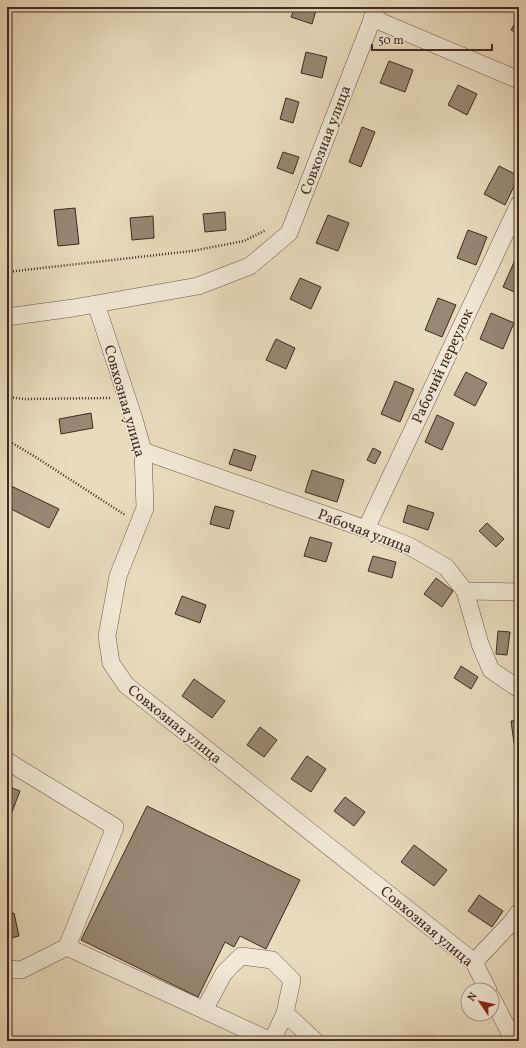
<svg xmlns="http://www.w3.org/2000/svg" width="526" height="1048" font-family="Vollkorn,serif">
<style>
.building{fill:#988773;stroke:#412a21}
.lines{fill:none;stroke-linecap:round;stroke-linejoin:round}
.minor-casing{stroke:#6b5648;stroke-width:18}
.path{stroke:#412a21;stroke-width:2.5;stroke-dasharray:1 2;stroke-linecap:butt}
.minor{stroke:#f1e8d5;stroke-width:17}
.labels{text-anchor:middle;stroke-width:3;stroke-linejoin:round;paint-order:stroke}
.street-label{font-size:15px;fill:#412a21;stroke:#f1e8d5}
</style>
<rect width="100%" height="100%" fill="#e9dcbe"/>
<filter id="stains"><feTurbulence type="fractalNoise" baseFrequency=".005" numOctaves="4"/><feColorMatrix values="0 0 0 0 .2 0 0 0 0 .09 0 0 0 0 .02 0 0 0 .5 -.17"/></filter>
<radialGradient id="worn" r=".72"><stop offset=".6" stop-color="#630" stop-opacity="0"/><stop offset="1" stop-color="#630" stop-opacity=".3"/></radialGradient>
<path class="building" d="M295 7H317L312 24 291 17Z
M519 16V34L511 30Z
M306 52 327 57 322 78 301 73Z
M389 61 413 70 405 92 380 83Z
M458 85 477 94 467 115 448 105Z
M286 98 299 102 293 123 280 119Z
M362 127 375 132 361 167 349 162Z
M283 152 299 157 293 174 277 168Z
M499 166 519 176 505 205 484 194Z
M75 208 79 244 58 246 54 210Z
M225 212 226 230 205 232 203 214Z
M328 215 349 223 338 251 316 243Z
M153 216 154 238 132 240 130 218Z
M468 230 487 237 476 265 457 258Z
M515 260 519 262V294L503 287Z
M300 278 321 287 311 309 290 299Z
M438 298 456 305 442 337 425 330Z
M491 313 514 323 503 349 480 339Z
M276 339 295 348 286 369 266 360Z
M466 372 487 383 475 406 454 395Z
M395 381 414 389 400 422 381 414Z
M91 413 93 428 61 434 59 419Z
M437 415 454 423 442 450 425 442Z
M373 448 381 452 375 464 367 460Z
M234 449 256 456 251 471 229 464Z
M312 470 344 480 337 502 305 492Z
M7 484 59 509 49 528 7 507Z
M408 505 434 513 428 530 403 522Z
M215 506 234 511 229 529 210 524Z
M487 523 504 539 496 547 479 531Z
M310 537 332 543 326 562 304 556Z
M373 556 396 562 392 578 368 571Z
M436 578 453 591 442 607 424 594Z
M182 596 206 605 200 623 175 614Z
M498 631 510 632 507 655 496 654Z
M461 666 478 677 471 689 454 678Z
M194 679 225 701 212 718 182 696Z
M519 720V743H514L511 721Z
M260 727 277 740 264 757 247 745Z
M307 756 326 769 311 792 291 779Z
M7 786 20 791 7 825Z
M345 797 365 812 354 826 334 811Z
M147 806 300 880 266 949 240 936 234 947 225 942 198 997 81 940Z
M414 845 447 870 434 886 401 862Z
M479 895 503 911 492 927 468 911Z
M14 913 19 936 7 939V914Z"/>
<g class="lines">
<defs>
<path id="minor" d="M372 18 519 80
M96 304 134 419 143 451 145 508 118 576 107 636 111 663 126 685 474 962 488 990
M7 317 73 308 198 286 250 266 289 233 377 7
M143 451 366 529 409 546 446 567 465 591 480 644 491 670 519 689
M366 529 519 204
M465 591 519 592
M7 761 115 827 67 947 21 970 7 969
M67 947 271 1041
M474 962 511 923 519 912
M492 998 514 1041
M204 1010 224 973 241 956 272 960 292 980 285 1013 272 1041
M285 1013 315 1041"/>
</defs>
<use href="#minor" class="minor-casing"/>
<path class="path" d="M7 272 192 251 244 241 266 230
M7 397 25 399 111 398
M7 440 34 456 125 515"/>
<use href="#minor" class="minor"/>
</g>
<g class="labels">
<g class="street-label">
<text transform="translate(325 140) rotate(-69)" y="5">Совхозная улица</text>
<text transform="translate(442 366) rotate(-65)" y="5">Рабочий переулок</text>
<text transform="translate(125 401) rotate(74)" y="5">Совхозная улица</text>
<text transform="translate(365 531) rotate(21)" y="5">Рабочая улица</text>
<text transform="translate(175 724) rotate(39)" y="5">Совхозная улица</text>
<text transform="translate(427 926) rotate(40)" y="5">Совхозная улица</text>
</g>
</g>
<rect width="526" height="1048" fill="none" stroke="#e9dcbe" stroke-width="24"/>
<rect x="8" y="8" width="510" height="1032" fill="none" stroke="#412a21" stroke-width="2"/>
<rect x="12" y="12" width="502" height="1024" fill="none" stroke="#412a21"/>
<g transform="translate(480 1002) rotate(304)"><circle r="19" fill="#f1e8d5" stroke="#ab9c8d"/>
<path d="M0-3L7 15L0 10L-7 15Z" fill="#8f2418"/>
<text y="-6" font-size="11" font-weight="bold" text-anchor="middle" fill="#412a21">N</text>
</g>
<path d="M372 44v6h120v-6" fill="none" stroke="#412a21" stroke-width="2"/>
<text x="378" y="44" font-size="12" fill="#412a21" stroke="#f1e8d5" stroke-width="3" paint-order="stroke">50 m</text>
<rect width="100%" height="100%" filter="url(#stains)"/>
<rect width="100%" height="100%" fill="url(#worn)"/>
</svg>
